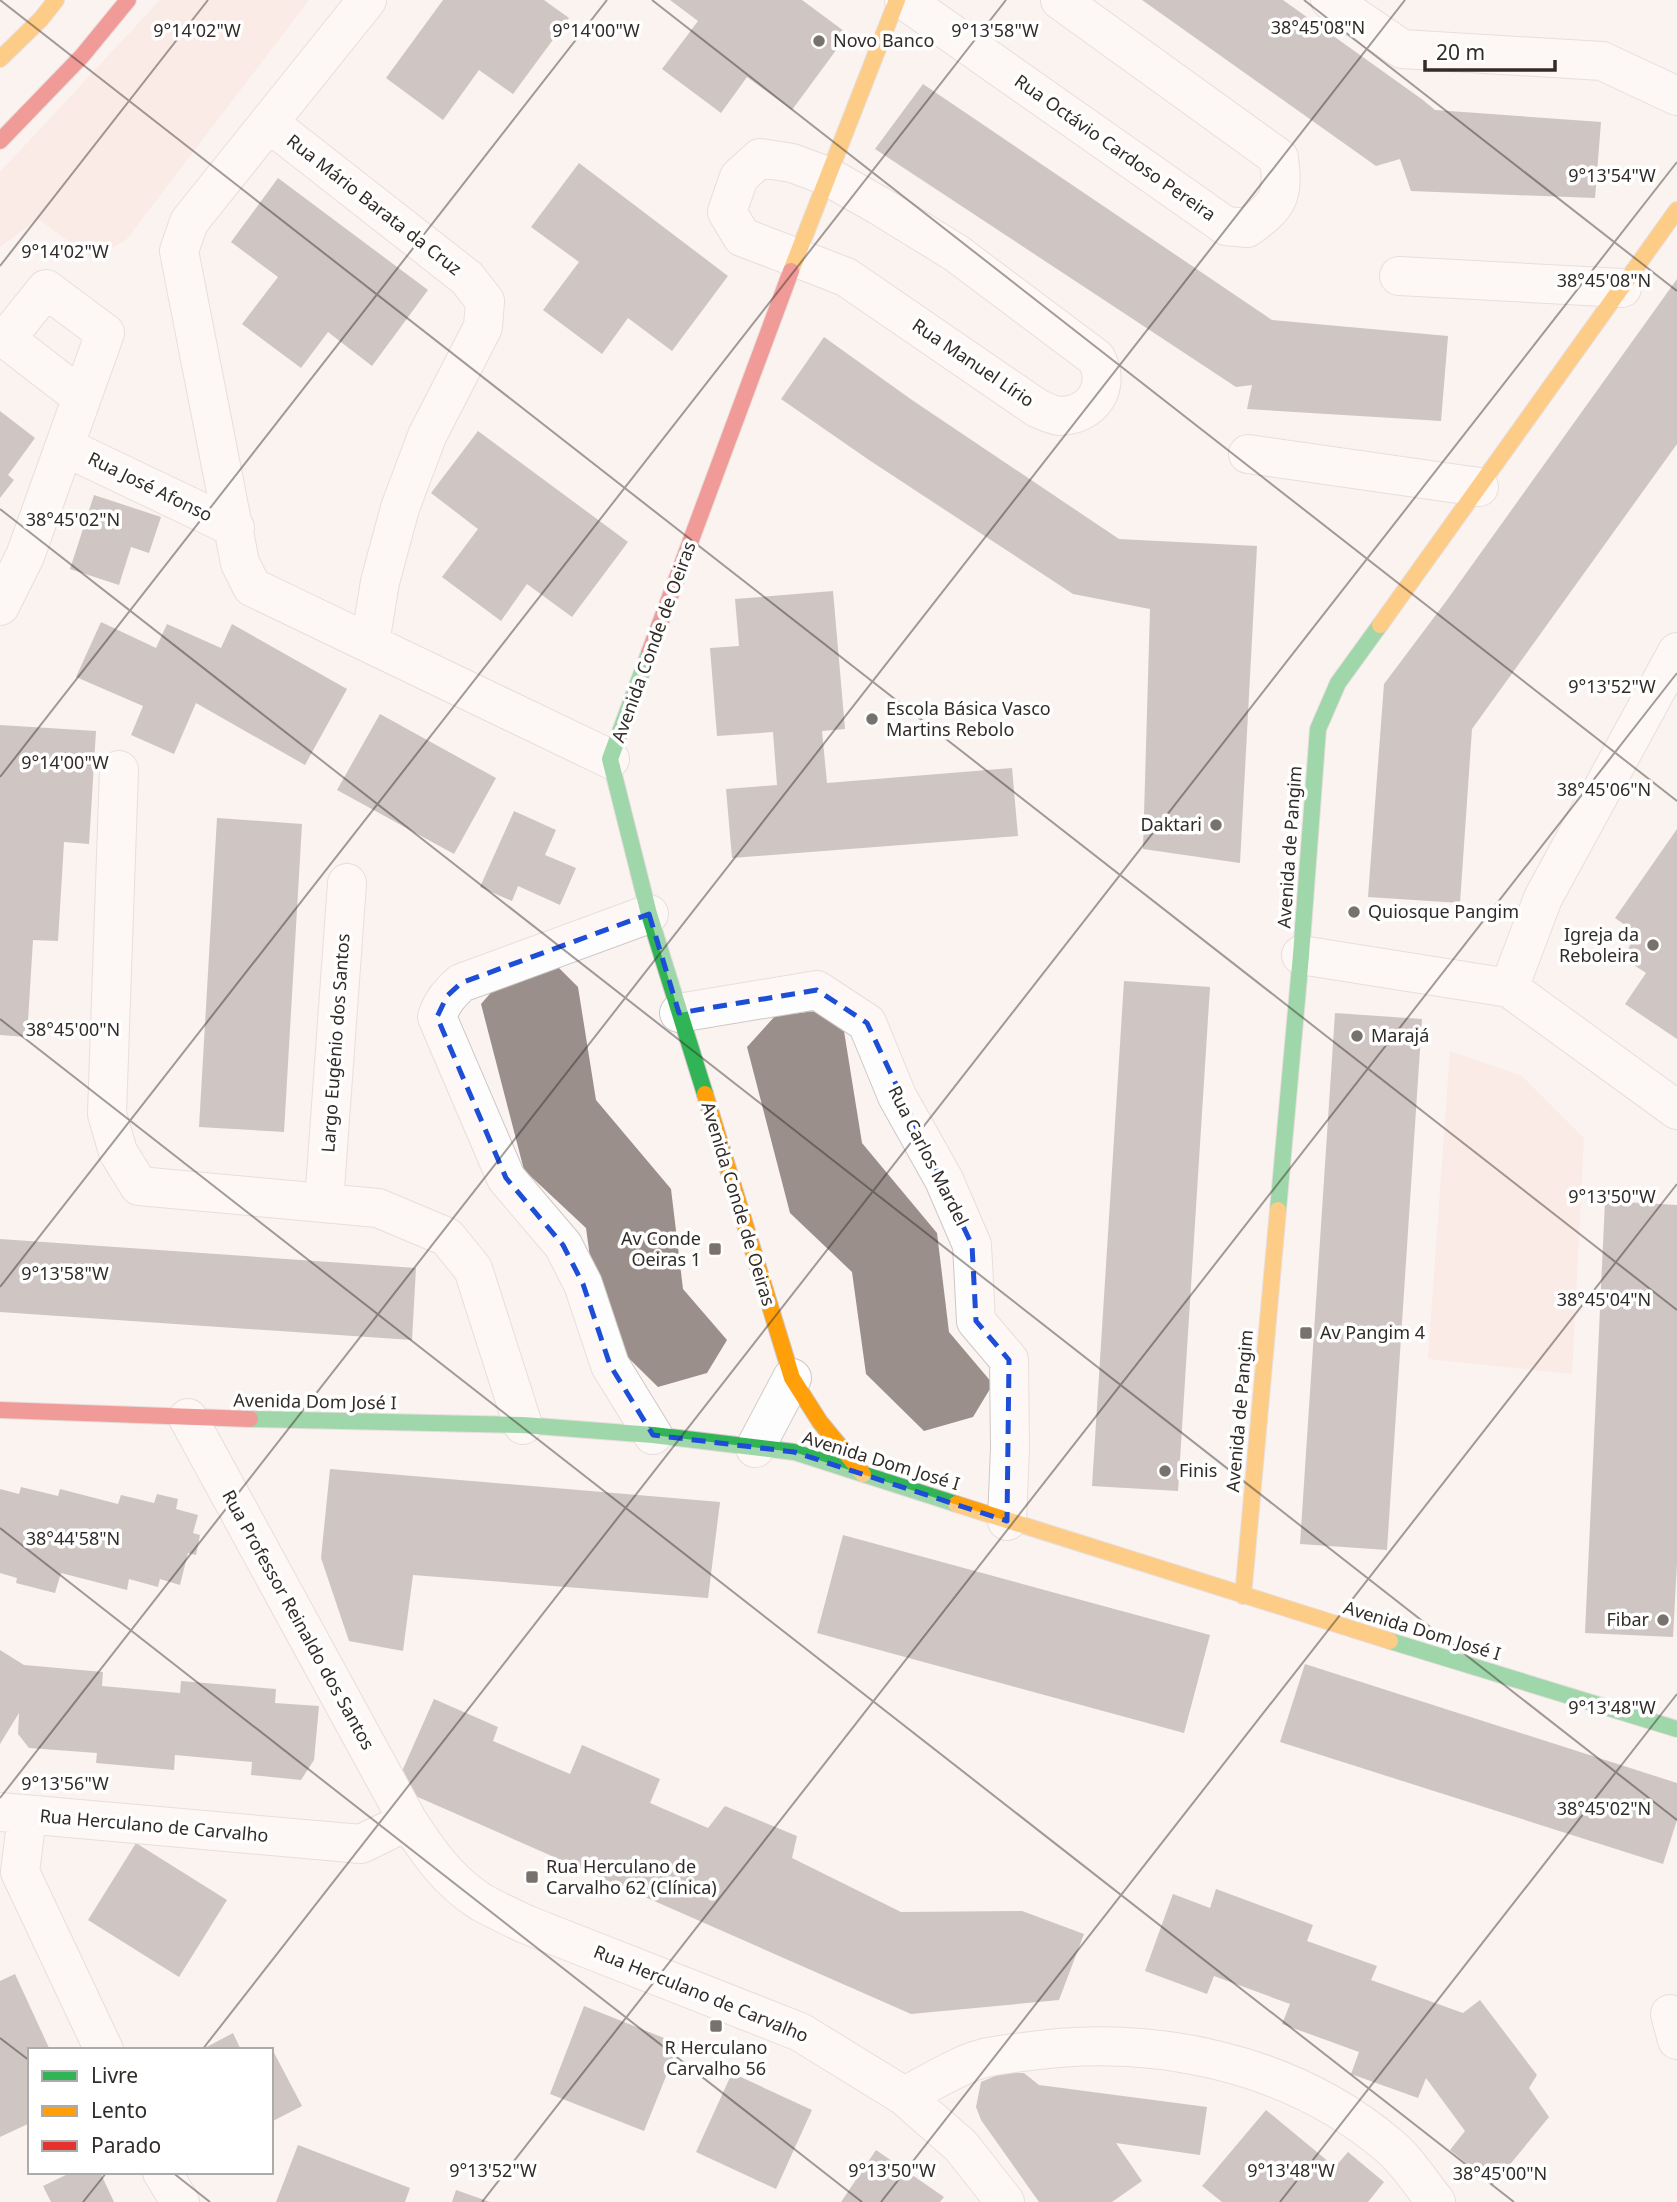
<svg xmlns="http://www.w3.org/2000/svg" width="1677" height="2202" font-family="'Noto Sans',sans-serif">
<style>
.green{fill:#f8e2d9}
.building{fill:#9a8f8b}
.lines{fill:none;stroke-linecap:round;stroke-linejoin:round}
.street-casing{stroke:#cec7c5;stroke-width:40}
.fast-casing{stroke:#cec7c5;stroke-width:18}
.slow-casing{stroke:#cec7c5;stroke-width:18}
.jam-casing{stroke:#cec7c5;stroke-width:18}
.street{stroke:#fefdfd;stroke-width:38}
.fast{stroke:#30b455;stroke-width:16}
.slow{stroke:#ff9f0a;stroke-width:16}
.jam{stroke:#e5322d;stroke-width:16}
.marked{fill:none;stroke:#1d4ed8;stroke-width:5;stroke-dasharray:14 9;stroke-linejoin:round}
.ticks{fill:none;stroke:#322c29;stroke-width:2;stroke-opacity:0.45}
.poi-dot{fill:#78726f;stroke:#fff;stroke-width:2.5}
.labels{text-anchor:middle;stroke-width:7;stroke-linejoin:round;paint-order:stroke}
.poi-label{font-size:18px;fill:#322c29;stroke:#fff;text-anchor:start}
.street-label{font-size:18px;fill:#322c29;stroke:#fff}
.ticks-label{font-size:18px;text-anchor:middle;fill:#322c29;stroke:#fff;stroke-width:7;stroke-linejoin:round;paint-order:stroke}
</style>
<rect width="100%" height="100%" fill="#fbf3f0"/>
<path class="green" d="M160 0H309L126 240 93 259 38 219 0 247V172Z
M1450 1051 1522 1076 1584 1138 1572 1374 1428 1359Z"/>
<path class="building" d="M443 0H544L569 18 513 94 479 70 443 120 386 78Z
M670 0H802L848 34 792 110 747 77 721 113 662 69 698 21Z
M1142 0H1283L1423 100 1435 110 1601 122 1595 198 1411 191 1400 159 1376 166Z
M923 84 1272 320 1448 336 1441 421 1247 409 1252 385 1236 387 875 149Z
M579 163 728 276 672 351 628 318 602 354 543 310 579 262 531 227Z
M278 178 428 290 372 366 328 332 301 368 242 324 278 277 231 242Z
M1677 279V444L1472 729 1460 903 1368 897 1384 684 1447 600Z
M824 337 912 400 1119 539 1257 546 1240 863 1143 849 1150 609 1073 594 869 460 781 399Z
M0 411 35 438 8 475 14 480 0 498Z
M478 431 628 542 572 617 527 584 501 621 442 577 478 529 431 493Z
M94 495 161 517 149 553 131 547 119 585 70 569Z
M833 591 845 729 822 731 827 783 1012 768 1018 836 732 858 726 789 777 785 773 732 717 736 710 648 739 646 735 599Z
M101 622 156 648 167 624 221 648 232 624 347 689 305 765 196 703 174 754 131 735 143 706 76 677Z
M380 714 496 778 454 854 337 790Z
M0 725 96 731 89 844 64 842 58 941 33 940 27 1037 0 1035Z
M514 811 556 830 545 855 576 868 560 905 518 886 512 901 480 887Z
M217 818 302 824 284 1132 199 1127Z
M1677 829V1039L1625 1004 1646 973 1622 957 1638 934 1615 918Z
M558 967 578 987 596 1100 671 1189 683 1289 727 1340 707 1373 658 1387 600 1330 586 1228 524 1170 481 1004 509 972Z
M1124 981 1210 987 1178 1491 1092 1486Z
M824 1010 844 1031 862 1143 937 1233 949 1332 993 1384 973 1417 924 1431 866 1374 852 1272 790 1213 747 1047 775 1016Z
M1335 1013 1422 1019 1387 1550 1300 1544Z
M1605 1201 1677 1205V1563L1673 1637 1585 1633Z
M0 1239 416 1268 412 1340 0 1312Z
M330 1469 720 1502 708 1598 413 1575 403 1651 349 1641 321 1558Z
M21 1487 58 1496 60 1489 118 1504 121 1495 154 1503 157 1494 178 1499 176 1509 198 1515 193 1533 200 1535 196 1555 188 1553 180 1585 160 1579 158 1587 129 1579 127 1590 61 1573 55 1593 16 1583 17 1578 0 1573V1489L19 1494Z
M843 1535 1210 1635 1184 1733 817 1633Z
M0 1650 24 1665 103 1672 102 1686 180 1693 181 1681 276 1689 275 1703 319 1706 314 1760 301 1780 251 1775 252 1762 175 1755 174 1770 96 1763 97 1753 29 1748 18 1734 19 1713 0 1744Z
M1305 1664 1677 1783V1820L1663 1864 1280 1742Z
M434 1699 498 1727 493 1741 570 1774 582 1745 660 1779 650 1803 708 1828 725 1806 797 1836 792 1858 901 1912 1022 1911 1084 1934 1059 2000 911 2014 395 1787Z
M136 1843 227 1900 179 1977 88 1920Z
M1216 1889 1313 1925 1307 1941 1377 1966 1371 1980 1463 2013 1480 2000 1537 2075 1529 2088 1549 2117 1493 2185 1450 2150 1465 2131 1426 2078 1418 2098 1351 2074 1359 2052 1282 2024 1290 2004 1214 1976 1207 1994 1145 1971 1173 1894 1210 1908Z
M15 1974 50 2050H30V2123L0 2137V1981Z
M584 2006 679 2044 644 2131 550 2094Z
M233 2033 241 2050H201Z
M271 2047 302 2106 271 2122Z
M732 2073 812 2110 776 2189 696 2152Z
M1002 2073H1024L1039 2085 1207 2107 1200 2155 1116 2143 1142 2181 1112 2202H1039L981 2120 976 2107 981 2082Z
M1266 2110 1335 2167 1348 2152 1384 2182 1368 2202H1222L1202 2186Z
M298 2145 410 2188 405 2202H276Z
M876 2150 944 2197 940 2202H841Z
M72 2172H100L114 2202H51L43 2186Z
M456 2190 490 2202H452Z"/>
<g class="lines">
<defs>
<path id="street" d="M367 0 189 222 179 251 240 563 252 587 610 759
M904 0 1226 226 1247 228C1279 205 1284 197 1279 158L1060 0
M1330 0 1402 49 1602 61 1677 96
M269 123 467 278 485 301 483 327 427 436 400 508 380 582 370 643
M760 158 792 163 827 176 878 205 956 253 1096 358C1112 387 1092 416 1059 416 1052 415 1044 411 1037 408L846 277 742 237 727 212 739 177Z
M1399 276 1622 288
M65 447 235 528
M1248 454 1479 487
M0 606 25 556 105 333 46 289 6 339 81 397
M119 770 107 1114 118 1152 139 1186 378 1208 447 1237 473 1269 523 1425
M649 914 461 983C449 994 442 1002 437 1017L506 1178 563 1245 583 1284 610 1365 653 1435
M1301 955 1509 988 1677 1110
M1509 988 1543 898 1677 652
M679 1013 817 990 867 1023 897 1096 944 1180 972 1245 976 1321 1009 1360 1010 1448 1007 1521
M324 1203 347 883
M188 1418 408 1821C428 1852 449 1882 481 1902 495 1910 511 1917 525 1924L800 2032 904 2096 961 2146 1005 2202
M755 1448 792 1378
M0 1812 361 1844 408 1821
M27 1816 20 1872 104 2050
M1670 2014 1677 2040
M904 2096C925 2086 960 2064 981 2059 994 2055 1009 2054 1023 2052 1149 2033 1289 2061 1388 2145 1407 2160 1421 2184 1436 2202
M162 2172 180 2202"/>
<path id="fast" d="M649 653 610 759 649 914 705 1094
M1278 1210 1301 955 1318 729 1338 683 1380 625
M250 1419 523 1425 653 1435 794 1452 956 1504
M1390 1641 1677 1729"/>
<path id="slow" d="M0 59 41 19 56 0
M791 271 897 0
M1380 625 1677 210
M705 1094 792 1378 820 1422 863 1474
M956 1504 1390 1641
M1243 1596 1278 1210"/>
<path id="jam" d="M0 141 82 56 128 0
M649 653 791 271
M0 1410 250 1419"/>
</defs>
<use href="#street" class="street-casing"/>
<use href="#fast" class="fast-casing"/>
<use href="#slow" class="slow-casing"/>
<use href="#jam" class="jam-casing"/>
<use href="#street" class="street"/>
<use href="#fast" class="fast"/>
<use href="#slow" class="slow"/>
<use href="#jam" class="jam"/>
</g>
<path d="M0 0H1677V2202H0ZM649 914 679 1013 817 990 867 1023 972 1245 976 1321 1009 1360 1007 1521 794 1452 653 1435 610 1365 583 1284 563 1245 506 1178 437 1017 447 996 461 983Z" fill="#fbf3f0" fill-opacity=".55" fill-rule="evenodd"/>
<path class="marked" d="M649 914 679 1013 817 990 867 1023 972 1245 976 1321 1009 1360 1007 1521 794 1452 653 1435 610 1365 583 1284 563 1245 506 1178 437 1017 447 996 461 983Z"/>
<path class="ticks" d="M0 0 1677 1310M652 0 1677 801M1304 0 1677 291M0 266 208 0M0 509 1677 1820M0 777 607 0M0 1019 1514 2202M0 1287 1006 0M0 1528 862 2202M0 1798 1405 0M0 2038 30 2061M202 2050 1677 162M172 2172 210 2202M83 2202 107 2172M482 2202 1677 673M881 2202 1677 1184M1280 2202 1677 1694"/>
<g class="poi-dot">
<circle cx="819" cy="41" r="7"/>
<circle cx="872" cy="719" r="7"/>
<circle cx="1216" cy="825" r="7"/>
<circle cx="1354" cy="912" r="7"/>
<circle cx="1653" cy="945" r="7"/>
<circle cx="1357" cy="1036" r="7"/>
<rect x="708" y="1242" width="14" height="14" rx="3.5"/>
<rect x="1299" y="1326" width="14" height="14" rx="3.5"/>
<circle cx="1165" cy="1471" r="7"/>
<circle cx="1663" cy="1620" r="7"/>
<rect x="525" y="1870" width="14" height="14" rx="3.5"/>
<rect x="709" y="2019" width="14" height="14" rx="3.5"/>
</g>
<g class="labels">
<g class="poi-label">
<text x="833" y="47">Novo Banco</text>
<text x="886" y="715">Escola Básica Vasco<tspan x="886" dy="21">Martins Rebolo</tspan></text>
<text x="1202" y="831" text-anchor="end">Daktari</text>
<text x="1368" y="918">Quiosque Pangim</text>
<text x="1639" y="941" text-anchor="end">Igreja da<tspan x="1639" dy="21">Reboleira</tspan></text>
<text x="1371" y="1042">Marajá</text>
<text x="701" y="1245" text-anchor="end">Av Conde<tspan x="701" dy="21">Oeiras 1</tspan></text>
<text x="1320" y="1339">Av Pangim 4</text>
<text x="1179" y="1477">Finis</text>
<text x="1649" y="1626" text-anchor="end">Fibar</text>
<text x="546" y="1873">Rua Herculano de<tspan x="546" dy="21">Carvalho 62 (Clínica)</tspan></text>
<text x="716" y="2054" text-anchor="middle">R Herculano<tspan x="716" dy="21">Carvalho 56</tspan></text>
</g>
<g class="street-label">
<text transform="translate(1115 148) rotate(35)" y="6">Rua Octávio Cardoso Pereira</text>
<text transform="translate(374 205) rotate(38)" y="6">Rua Mário Barata da Cruz</text>
<text transform="translate(973 363) rotate(34)" y="6">Rua Manuel Lírio</text>
<text transform="translate(150 487) rotate(26)" y="6">Rua José Afonso</text>
<text transform="translate(654 642) rotate(-70)" y="6">Avenida Conde de Oeiras</text>
<text transform="translate(1290 847) rotate(-86)" y="6">Avenida de Pangim</text>
<text transform="translate(336 1043) rotate(-86)" y="6">Largo Eugénio dos Santos</text>
<text transform="translate(928 1156) rotate(63)" y="6">Rua Carlos Mardel</text>
<text transform="translate(738 1204) rotate(73)" y="6">Avenida Conde de Oeiras</text>
<text transform="translate(315 1402) rotate(1)" y="6">Avenida Dom José I</text>
<text transform="translate(1240 1411) rotate(-85)" y="6">Avenida de Pangim</text>
<text transform="translate(881 1461) rotate(17)" y="6">Avenida Dom José I</text>
<text transform="translate(298 1620) rotate(61)" y="6">Rua Professor Reinaldo dos Santos</text>
<text transform="translate(1422 1631) rotate(17)" y="6">Avenida Dom José I</text>
<text transform="translate(154 1826) rotate(5)" y="6">Rua Herculano de Carvalho</text>
<text transform="translate(701 1994) rotate(22)" y="6">Rua Herculano de Carvalho</text>
</g>
</g>
<g class="ticks-label">
<text x="1318" y="34">38°45'08"N</text>
<text x="197" y="37">9°14'02"W</text>
<text x="995" y="37">9°13'58"W</text>
<text x="596" y="37">9°14'00"W</text>
<text x="1612" y="182">9°13'54"W</text>
<text x="65" y="258">9°14'02"W</text>
<text x="1604" y="287">38°45'08"N</text>
<text x="73" y="526">38°45'02"N</text>
<text x="1612" y="693">9°13'52"W</text>
<text x="65" y="769">9°14'00"W</text>
<text x="1604" y="796">38°45'06"N</text>
<text x="73" y="1036">38°45'00"N</text>
<text x="1612" y="1203">9°13'50"W</text>
<text x="65" y="1280">9°13'58"W</text>
<text x="1604" y="1306">38°45'04"N</text>
<text x="73" y="1545">38°44'58"N</text>
<text x="1612" y="1714">9°13'48"W</text>
<text x="65" y="1790">9°13'56"W</text>
<text x="1604" y="1815">38°45'02"N</text>
<text x="493" y="2177">9°13'52"W</text>
<text x="892" y="2177">9°13'50"W</text>
<text x="1291" y="2177">9°13'48"W</text>
<text x="1500" y="2180">38°45'00"N</text>
</g>
<rect x="28" y="2048" width="245" height="126" fill="#ffffff" stroke="#adaba9" stroke-width="2"/>
<rect x="42" y="2071" width="35" height="10" fill="#30b455" stroke="#adaba9" stroke-width="2"/>
<text x="91" y="2083" font-size="21" fill="#322c29">Livre</text>
<rect x="42" y="2106" width="35" height="10" fill="#ff9f0a" stroke="#adaba9" stroke-width="2"/>
<text x="91" y="2118" font-size="21" fill="#322c29">Lento</text>
<rect x="42" y="2141" width="35" height="10" fill="#e5322d" stroke="#adaba9" stroke-width="2"/>
<text x="91" y="2153" font-size="21" fill="#322c29">Parado</text>
<path d="M1425 60v10h130v-10" fill="none" stroke="#322c29" stroke-width="3.5"/>
<text x="1436" y="60" font-size="21" fill="#322c29" stroke="#ffffff" stroke-width="5" paint-order="stroke">20 m</text>
</svg>
